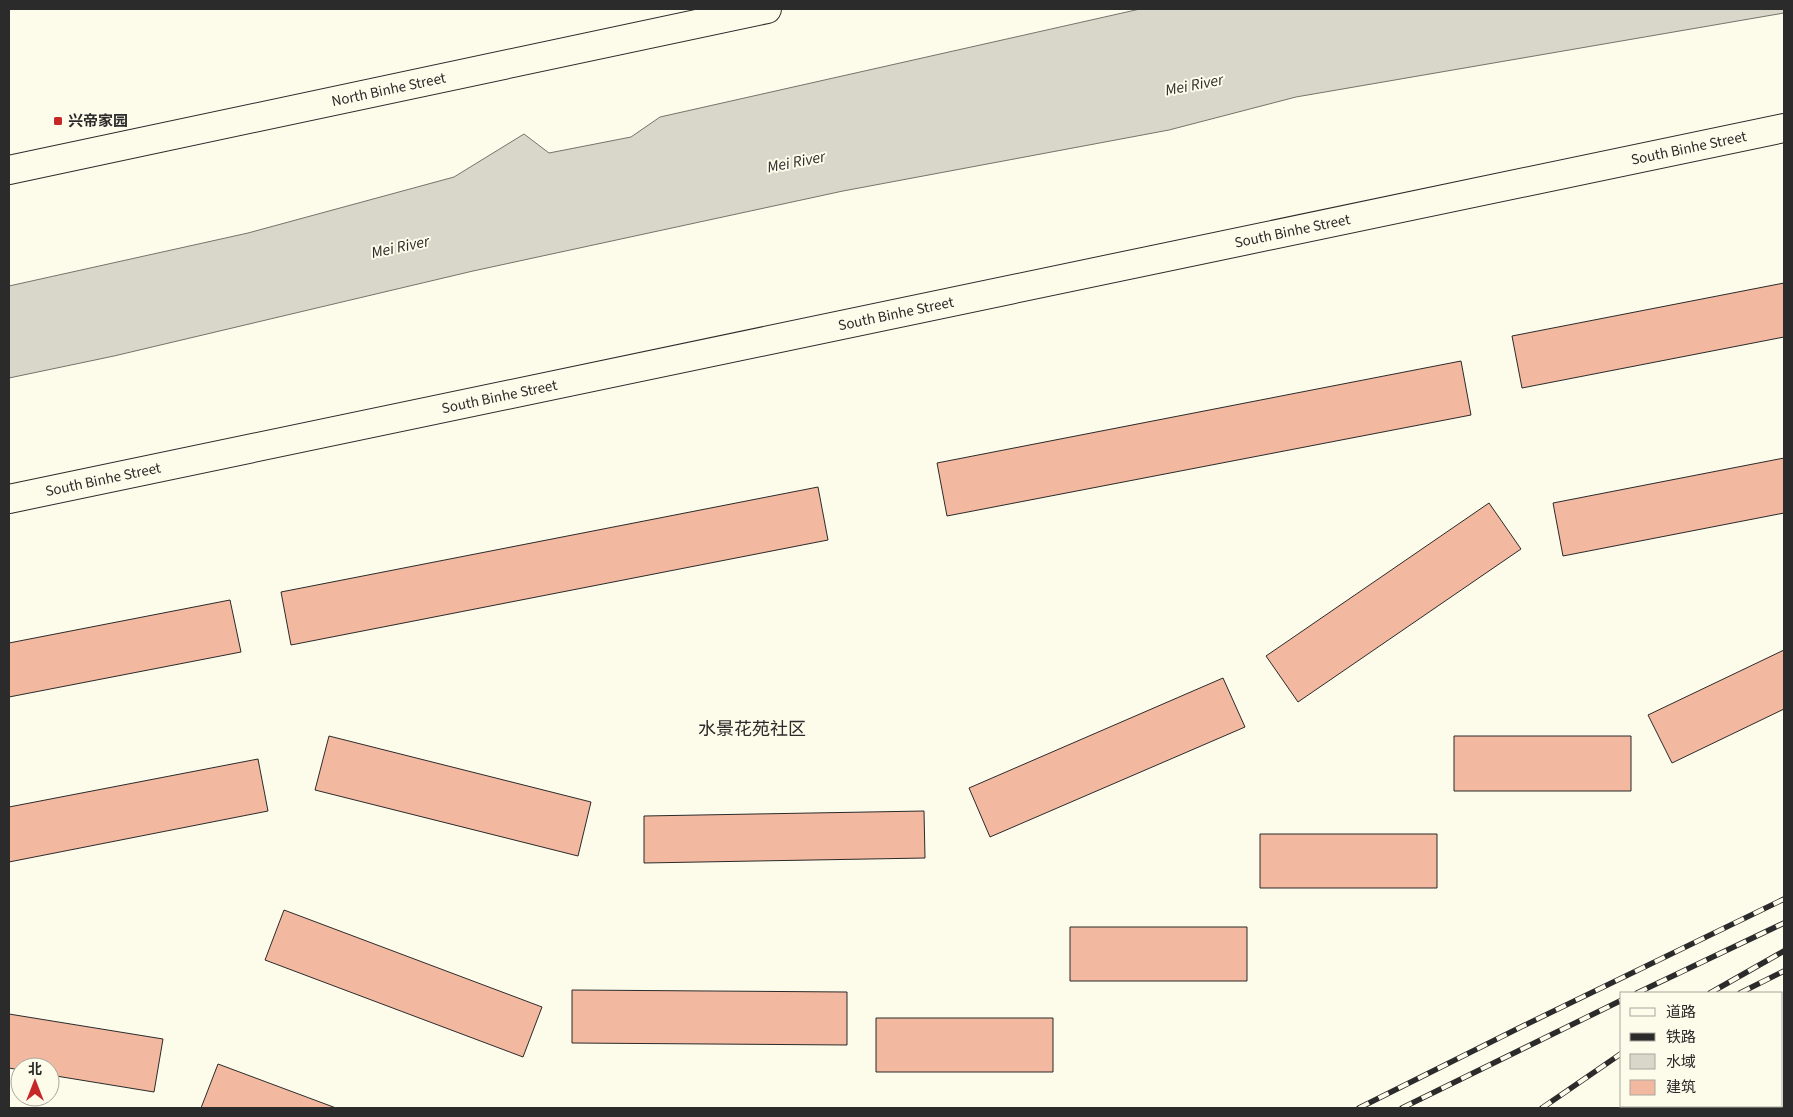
<svg xmlns="http://www.w3.org/2000/svg" width="1793" height="1117" font-family="'Source Sans 3','Noto Sans SC',sans-serif">
<style>
.water{fill:#d8d7c9;stroke:#74746e}
.building{fill:#f2b8a0;stroke:#2b2b2b}
.lines{fill:none;stroke-linecap:round;stroke-linejoin:round}
.secondary-casing{stroke:#2b2b2b;stroke-width:30}
.secondary{stroke:#fdfbea;stroke-width:28}
.rail-casing{stroke:#2b2b2b;stroke-width:5.5}
.rail{stroke:#fdfbea;stroke-width:4;stroke-dasharray:11;stroke-linecap:butt}
.poi-dot{fill:#c62828;stroke:#fdfbea;stroke-width:2}
.labels{text-anchor:middle;stroke-width:4;stroke-linejoin:round;paint-order:stroke}
.street-label{font-size:15px;fill:#2b2b2b;stroke:#fdfbea}
.poi-label{font-size:15px;font-weight:bold;fill:#2b2b2b;stroke:#fdfbea;text-anchor:start}
.water-label{font-size:16px;font-style:italic;fill:#2b2b2b;stroke:#fdfbea}
.quarter-label{font-size:18px;fill:#2b2b2b;stroke:#fdfbea}
</style>
<rect width="100%" height="100%" fill="#fdfbea"/>
<path class="water" d="M1140 9H1784V13L1296 97 1169 130 843 191 473 271 114 356 9 378V286L248 233 454 177 524 134 549 153 631 137 660 117Z"/>
<path class="building" d="M1784 283V337L1522 388 1512 336Z
M1461 361 1471 415 947 516 937 463Z
M1784 458V513L1563 556 1553 503Z
M818 487 828 540 291 645 281 592Z
M1489 503 1521 549 1298 702 1266 656Z
M230 600 241 652 9 697V643Z
M1784 650V709L1672 763 1648 715Z
M1223 678 1245 727 990 837 969 788Z
M329 736 591 802 578 856 315 790Z
M1454 736H1631V791H1454Z
M258 759 268 811 9 862V807Z
M924 811 925 858 644 863V816Z
M1260 834H1437V888H1260Z
M284 910 542 1007 523 1057 265 960Z
M1070 927H1247V981H1070Z
M572 990 847 992V1045L572 1043Z
M9 1014 163 1039 154 1092 50 1075V1067H20V1070L9 1068Z
M876 1018H1053V1072H876Z
M218 1064 336 1108H201Z"/>
<g class="lines">
<defs>
<g id="secondary">
<path id="s1" d="M9 170 767 9"/>
<path id="s2" d="M9 499 1784 128"/>
</g>
</defs>
<use href="#secondary" class="secondary-casing"/>
<use href="#secondary" class="secondary"/>
<defs>
<path id="rail" d="M1637 993 1784 923
M1710 993 1784 951
M1740 993 1784 971
M1359 1108 1525 1025 1784 899
M1402 1108 1622 1000
M1542 1108 1622 1053"/>
</defs>
<use href="#rail" class="rail-casing"/>
<use href="#rail" class="rail"/>
</g>
<rect class="poi-dot" x="53" y="116" width="10" height="10" rx="2.5"/>
<g class="labels">
<g class="street-label">
<text dy="5" stroke="none"><textPath href="#s1" startOffset="388">North Binhe Street</textPath></text>
<text dy="5" stroke="none"><textPath href="#s2" startOffset="1716">South Binhe Street</textPath></text>
<text dy="5" stroke="none"><textPath href="#s2" startOffset="1311">South Binhe Street</textPath></text>
<text dy="5" stroke="none"><textPath href="#s2" startOffset="906">South Binhe Street</textPath></text>
<text dy="5" stroke="none"><textPath href="#s2" startOffset="501">South Binhe Street</textPath></text>
<text dy="5" stroke="none"><textPath href="#s2" startOffset="96">South Binhe Street</textPath></text>
</g>
<g class="poi-label">
<text x="68" y="126">兴帝家园</text>
</g>
<g class="water-label">
<text transform="translate(1194 84) rotate(-11)" y="6">Mei River</text>
<text transform="translate(796 161) rotate(-11)" y="6">Mei River</text>
<text transform="translate(400 246) rotate(-12)" y="6">Mei River</text>
</g>
<g class="quarter-label">
<text x="752" y="735">水景花苑社区</text>
</g>
</g>
<rect width="1793" height="1117" fill="none" stroke="#2b2b2b" stroke-width="20"/>
<rect x="1620" y="992" width="162" height="115" fill="#fdfbea" stroke="#a9a89e"/>
<rect x="1630" y="1008" width="25" height="8" fill="#fdfbea" stroke="#a9a89e"/>
<text x="1666" y="1017" font-size="15" fill="#2b2b2b">道路</text>
<rect x="1630" y="1033" width="25" height="8" fill="#2b2b2b" stroke="#a9a89e"/>
<text x="1666" y="1042" font-size="15" fill="#2b2b2b">铁路</text>
<rect x="1630" y="1054" width="25" height="15" fill="#d8d7c9" stroke="#a9a89e"/>
<text x="1666" y="1067" font-size="15" fill="#2b2b2b">水域</text>
<rect x="1630" y="1080" width="25" height="15" fill="#f2b8a0" stroke="#a9a89e"/>
<text x="1666" y="1092" font-size="15" fill="#2b2b2b">建筑</text>
<g transform="translate(35 1082)"><circle r="24" fill="#fdfbea" stroke="#a9a89e"/>
<path d="M0-4L9 19L0 12L-9 19Z" fill="#c62828"/>
<text y="-8" font-size="14" font-weight="bold" text-anchor="middle" fill="#2b2b2b">北</text>
</g>
</svg>
